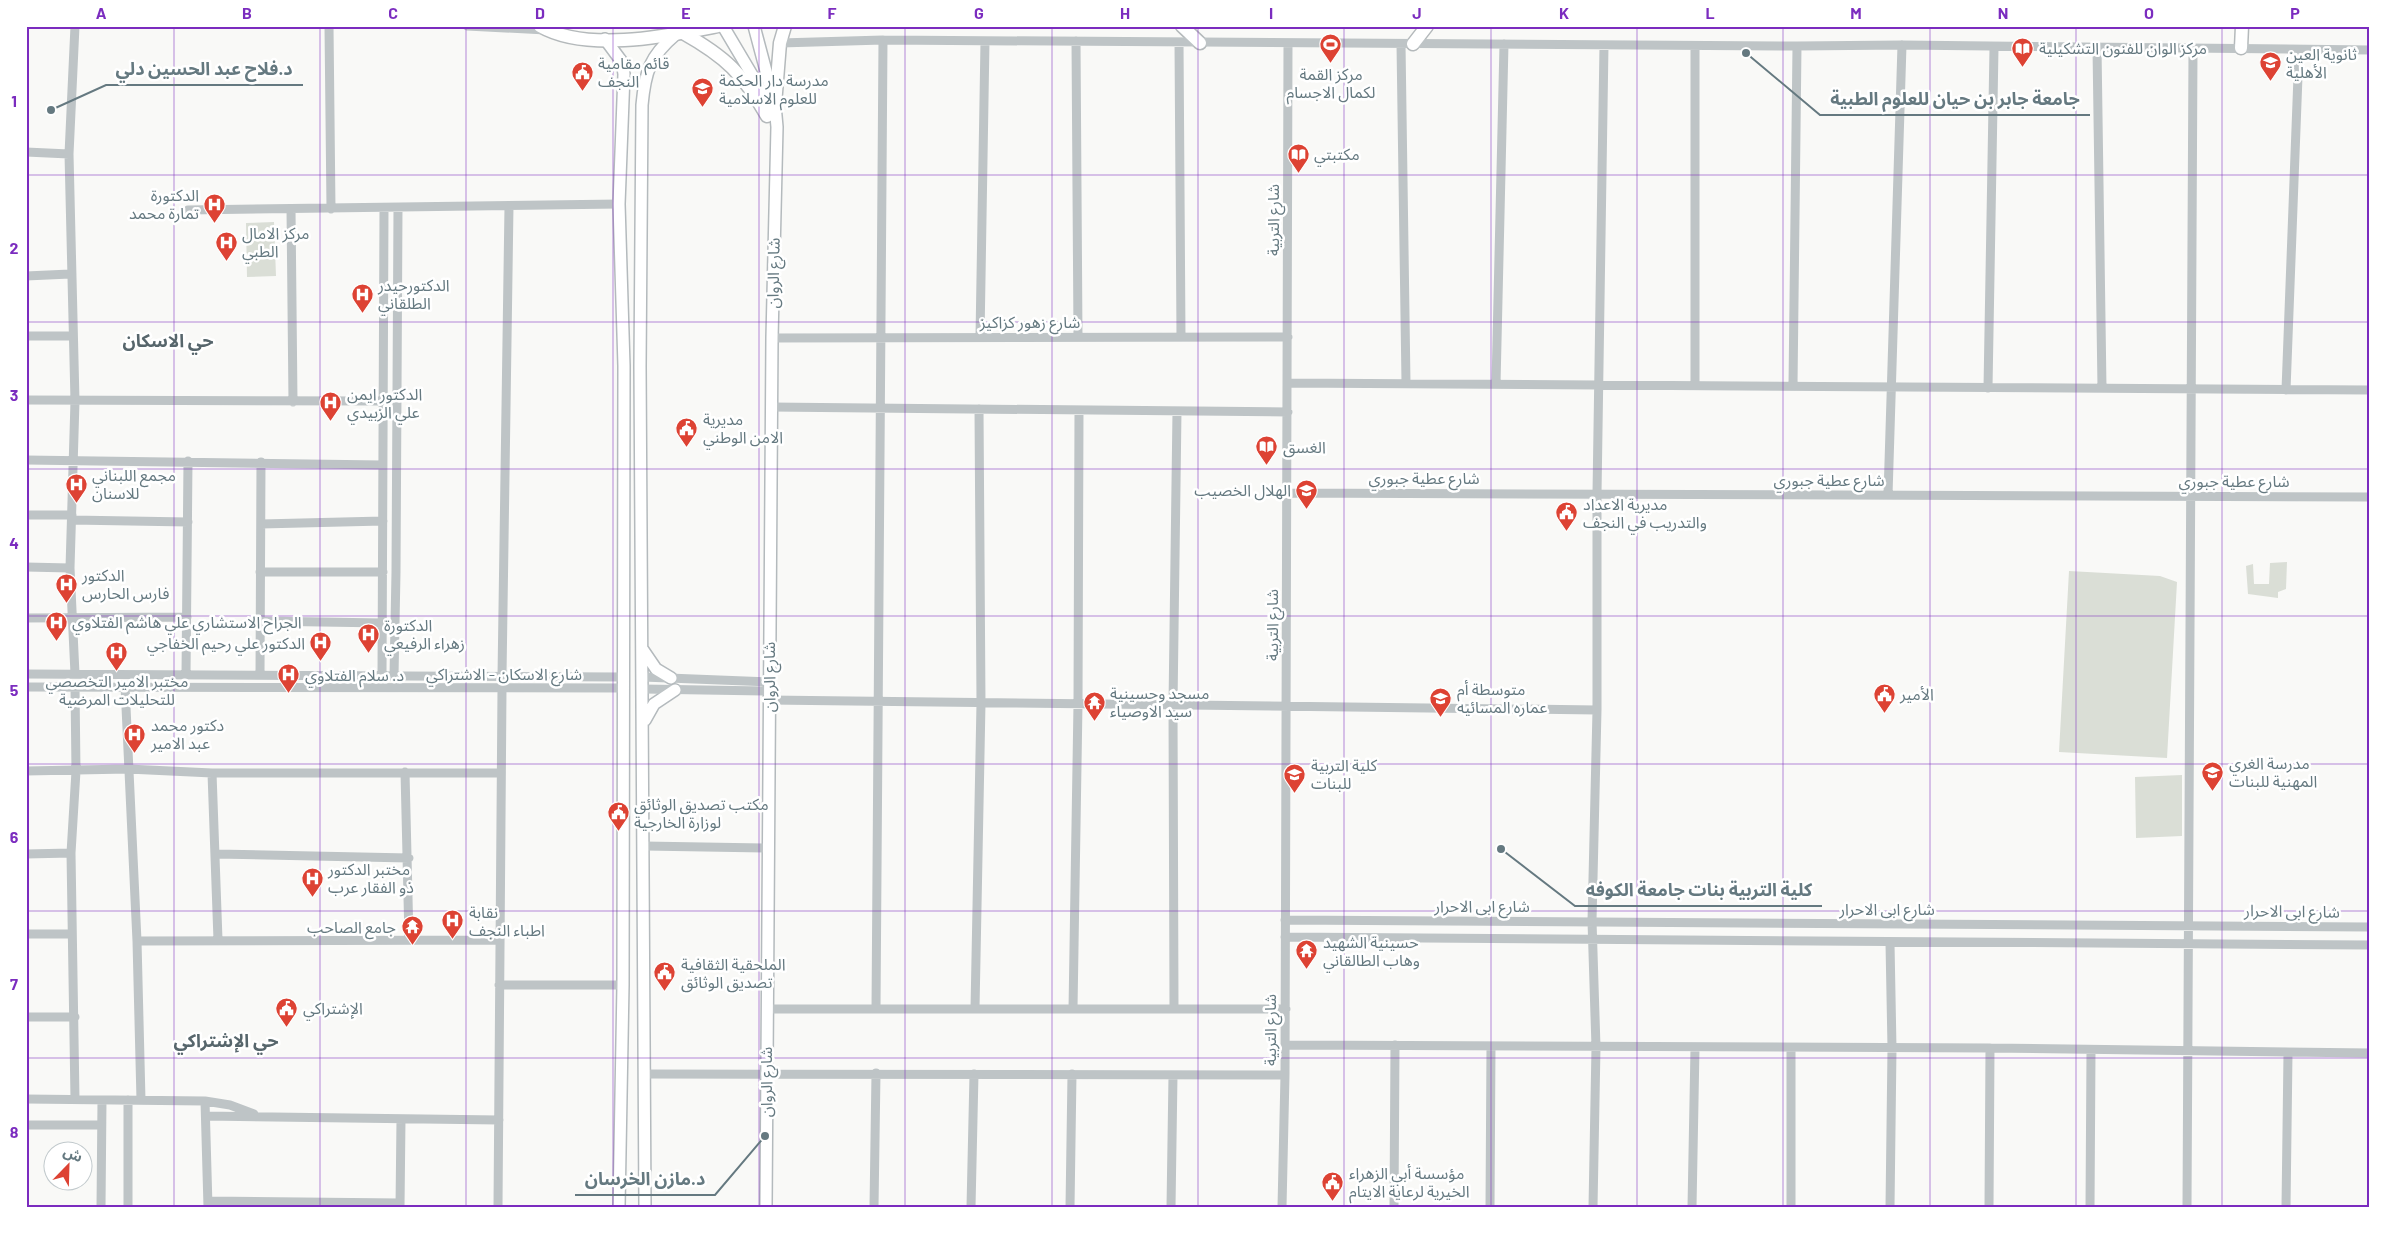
<svg xmlns="http://www.w3.org/2000/svg" width="2396" height="1233" font-family="Barlow,'Noto Sans Arabic',sans-serif">
<style>
.green{fill:#daded6}
.lines{fill:none;stroke-linecap:round;stroke-linejoin:round}
.major-casing{stroke:#b4babd;stroke-width:14}
.highway-casing{stroke:#b4b9bb;stroke-width:15}
.minor{stroke:#bec4c6;stroke-width:9}
.major{stroke:#fff;stroke-width:11}
.highway{stroke:#fff;stroke-width:12}
.grid{fill:none;stroke:#7b2cbf;stroke-width:1;stroke-opacity:0.55}
.labels{text-anchor:middle;stroke-width:5;stroke-linejoin:round;paint-order:stroke}
.poi-label{font-size:16px;fill:#657980;stroke:#fff;text-anchor:start}
.street-label{font-size:16px;fill:#657980;stroke:#fff}
.neighbourhood-label{font-size:18px;font-weight:bold;fill:#57666c;stroke:#fff}
.leader{fill:none;stroke:#657980;stroke-width:2}
.callout-dot{fill:#657980;stroke:#fff;stroke-width:2}
.callout-label{font-size:18px;text-anchor:middle;font-weight:bold;fill:#657980;stroke:#fff;stroke-width:5;stroke-linejoin:round;paint-order:stroke}
.neatline{fill:none;stroke:#7b2cbf;stroke-width:2}
.grid-label{font-size:16px;text-anchor:middle;font-weight:bold;fill:#7b2cbf}
</style>
<rect width="100%" height="100%" fill="#f9f9f7"/>
<path class="green" d="M274 222 276 276 247 277 246 223Z
M2287 562 2286 589 2278 592V598L2248 594 2246 566 2253 564 2254 584H2269L2270 563Z
M2069 571 2160 576 2177 582 2167 758 2059 752Z
M2182 775V836L2136 838 2135 777Z"/>
<g class="lines">
<defs>
<path id="major" d="M723 26 758 85 765 108
M754 26 775 105 777 127 772 338 766 1207
M605 39 622 62 624 74 619 204 624 366 623 985 619 1207
M643 650 656 669 671 678
M645 720 654 704 675 690
M645 1207 640 366 642 105C645 72 650 56 675 35"/>
<path id="highway" d="M540 26C587 53 667 36 718 26
M1182 26 1200 43
M683 33C726 57 743 74 767 116
M1413 44 1427 26
M2241 48 2242 26
M775 105 780 43 785 26"/>
</defs>
<use href="#major" class="major-casing"/>
<use href="#highway" class="highway-casing"/>
<path class="minor" d="M329 26 331 209
M467 26 546 30
M1076 41 1078 337
M1179 42 1181 337
M780 43 883 40 1797 46 1902 45 2370 50
M1401 44 1406 383
M1695 46V385
M2097 48 2102 388
M26 152 69 154
M291 209 293 402
M188 210 619 204
M26 276 70 274
M26 336H73
M980 337 985 41
M772 338 1288 337
M1288 383 2370 390
M1496 384 1504 44
M1793 386 1797 46
M1988 388 1994 48
M2286 390 2299 50
M26 400 383 401
M771 407 1288 412
M26 460 382 465
M1287 493 2370 497
M1888 495 1902 45
M26 515H72
M72 520 188 522
M261 524 383 521
M26 567 70 568
M260 572H383
M26 618 187 617
M260 621 383 623
M26 674 622 677
M75 674 70 568 75 401 69 154 75 26
M186 675 188 461
M260 675 261 462
M382 676 384 209
M394 676 396 572 398 208
M502 676 509 206
M643 677 769 682
M125 686 137 941 141 1100
M26 687 622 688
M75 687 76 771 71 853 75 1099
M643 689 769 691
M769 700 1597 710
M26 771 128 769 212 773H501
M405 772 409 939
M212 773 218 940
M644 846 768 848
M26 854 71 853
M216 854 409 858
M1285 920 2370 927
M26 934H72
M1285 937 2370 945
M137 941 499 940
M1890 943 1892 1048 1890 1207
M499 985H623
M767 1009H1286
M876 1009 883 40
M975 1009 981 703 979 409
M1073 1009 1078 704 1079 410
M1174 1009 1173 705 1177 411
M26 1017H75
M1285 1045 1990 1048 2370 1053
M646 1074 1285 1075
M26 1099 205 1101 230 1105 254 1114
M128 1100V1207
M205 1101 208 1207
M206 1116 499 1120
M26 1125H101
M208 1201 400 1203
M101 1207 102 1100
M400 1207 401 1119
M498 1207 502 689
M874 1207 876 1073
M971 1207 974 1074
M1070 1207 1072 1074
M1171 1207 1173 1075
M1282 1207 1285 1075 1288 43
M1394 1207 1395 1045
M1490 1207 1491 1046
M1593 1207 1596 1047 1592 921 1597 710V494L1604 45
M1692 1207 1695 1048
M1791 1207V1048
M1989 1207 1990 1048
M2090 1207 2091 1051
M2187 1207 2193 49
M2286 1207 2288 1053"/>
<use href="#major" class="major"/>
<use href="#highway" class="highway"/>
</g>
<path class="grid" d="M174 26V1207M320 26V1207M466 26V1207M613 26V1207M759 26V1207M905 26V1207M1052 26V1207M1198 26V1207M1344 26V1207M1491 26V1207M1637 26V1207M1783 26V1207M1930 26V1207M2076 26V1207M2222 26V1207M26 175H2370M26 322H2370M26 469H2370M26 616H2370M26 764H2370M26 911H2370M26 1058H2370"/>
<defs>
<symbol id="stadium-pin" viewBox="-11 -11 22 30"><path d="M0 17L-7.5 6A9.5 9.5 0 1 1 7.5 6Z" fill="#dd4233" stroke="#fff"/><path d="M0-5a6.5 5 0 1 0 0 10a6.5 5 0 1 0 0-10ZM-3.5-1.8h7v3.6h-7Z" fill="#fff"/></symbol>
<symbol id="library-pin" viewBox="-11 -11 22 30"><path d="M0 17L-7.5 6A9.5 9.5 0 1 1 7.5 6Z" fill="#dd4233" stroke="#fff"/><path d="M-6-4Q-3-5.5-.7-3.5V5Q-3 3-6 4ZM6-4Q3-5.5 .7-3.5V5Q3 3 6 4Z" fill="#fff"/></symbol>
<symbol id="school-pin" viewBox="-11 -11 22 30"><path d="M0 17L-7.5 6A9.5 9.5 0 1 1 7.5 6Z" fill="#dd4233" stroke="#fff"/><path d="M0-5L7-2L0 1L-7-2ZM-4 1L0 2.5L4 1V4Q0 6-4 4Z" fill="#fff"/></symbol>
<symbol id="civic-pin" viewBox="-11 -11 22 30"><path d="M0 17L-7.5 6A9.5 9.5 0 1 1 7.5 6Z" fill="#dd4233" stroke="#fff"/><path d="M-.6-6.5H3V-4.5H.6V-3L4-1V1h2V6H-6V1h2V-1L-.6-3ZM-1.2 2.5V6h2.4V2.5Z" fill="#fff"/></symbol>
<symbol id="hospital-pin" viewBox="-11 -11 22 30"><path d="M0 17L-7.5 6A9.5 9.5 0 1 1 7.5 6Z" fill="#dd4233" stroke="#fff"/><path d="M-5-5h3v3.5h4V-5h3V5h-3V1.5h-4V5h-3Z" fill="#fff"/></symbol>
<symbol id="temple-pin" viewBox="-11 -11 22 30"><path d="M0 17L-7.5 6A9.5 9.5 0 1 1 7.5 6Z" fill="#dd4233" stroke="#fff"/><path d="M0-6L5-2H3V0L6.5 2.5H4V6H1.5V3h-3V6H-4V2.5H-6.5L-3 0V-2H-5Z" fill="#fff"/></symbol>
<symbol id="university-pin" viewBox="-11 -11 22 30"><path d="M0 17L-7.5 6A9.5 9.5 0 1 1 7.5 6Z" fill="#dd4233" stroke="#fff"/><path d="M0-5L7-2L0 1L-7-2ZM-4 1L0 2.5L4 1V4Q0 6-4 4Z" fill="#fff"/></symbol>
</defs>
<g fill-rule="evenodd">
<use href="#stadium-pin" x="1318" y="32" width="25" height="34"/>
<use href="#library-pin" x="2010" y="36" width="25" height="34"/>
<use href="#school-pin" x="2258" y="50" width="25" height="34"/>
<use href="#civic-pin" x="570" y="60" width="25" height="34"/>
<use href="#school-pin" x="690" y="76" width="25" height="34"/>
<use href="#library-pin" x="1286" y="142" width="25" height="34"/>
<use href="#hospital-pin" x="202" y="192" width="25" height="34"/>
<use href="#hospital-pin" x="214" y="230" width="25" height="34"/>
<use href="#hospital-pin" x="350" y="282" width="25" height="34"/>
<use href="#hospital-pin" x="318" y="390" width="25" height="34"/>
<use href="#civic-pin" x="674" y="416" width="25" height="34"/>
<use href="#library-pin" x="1254" y="434" width="25" height="34"/>
<use href="#hospital-pin" x="64" y="472" width="25" height="34"/>
<use href="#school-pin" x="1294" y="478" width="25" height="34"/>
<use href="#civic-pin" x="1554" y="500" width="25" height="34"/>
<use href="#hospital-pin" x="54" y="572" width="25" height="34"/>
<use href="#hospital-pin" x="44" y="610" width="25" height="34"/>
<use href="#hospital-pin" x="356" y="622" width="25" height="34"/>
<use href="#hospital-pin" x="308" y="630" width="25" height="34"/>
<use href="#hospital-pin" x="104" y="640" width="25" height="34"/>
<use href="#hospital-pin" x="276" y="662" width="25" height="34"/>
<use href="#civic-pin" x="1872" y="682" width="25" height="34"/>
<use href="#school-pin" x="1428" y="686" width="25" height="34"/>
<use href="#temple-pin" x="1082" y="690" width="25" height="34"/>
<use href="#hospital-pin" x="122" y="722" width="25" height="34"/>
<use href="#school-pin" x="2200" y="760" width="25" height="34"/>
<use href="#university-pin" x="1282" y="762" width="25" height="34"/>
<use href="#civic-pin" x="606" y="800" width="25" height="34"/>
<use href="#hospital-pin" x="300" y="866" width="25" height="34"/>
<use href="#hospital-pin" x="440" y="908" width="25" height="34"/>
<use href="#temple-pin" x="400" y="914" width="25" height="34"/>
<use href="#temple-pin" x="1294" y="938" width="25" height="34"/>
<use href="#civic-pin" x="652" y="960" width="25" height="34"/>
<use href="#civic-pin" x="274" y="996" width="25" height="34"/>
<use href="#civic-pin" x="1320" y="1170" width="25" height="34"/>
</g>
<g class="labels">
<g class="poi-label">
<text x="2039" y="54">مركز الوان للفنون التشكيلية</text>
<text x="2286" y="60">ثانوية العين<tspan x="2286" dy="18">الأهلية</tspan></text>
<text x="598" y="69">قائم مقامية<tspan x="598" dy="18">النجف</tspan></text>
<text x="1331" y="80" text-anchor="middle">مركز القمة<tspan x="1331" dy="18">لكمال الاجسام</tspan></text>
<text x="719" y="86">مدرسة دار الحكمة<tspan x="719" dy="18">للعلوم الاسلامية</tspan></text>
<text x="1314" y="160">مكتبتي</text>
<text x="199" y="201" text-anchor="end">الدكتورة<tspan x="199" dy="18">تمارة محمد</tspan></text>
<text x="242" y="239">مركز الامال<tspan x="242" dy="18">الطبي</tspan></text>
<text x="378" y="291">الدكتورحيدر<tspan x="378" dy="18">الطلقاني</tspan></text>
<text x="347" y="400">الدكتور ايمن<tspan x="347" dy="18">علي الزبيدي</tspan></text>
<text x="703" y="425">مديرية<tspan x="703" dy="18">الامن الوطني</tspan></text>
<text x="1283" y="453">الغسق</text>
<text x="92" y="481">مجمع اللبناني<tspan x="92" dy="18">للاسنان</tspan></text>
<text x="1291" y="496" text-anchor="end">الهلال الخصيب</text>
<text x="1583" y="510">مديرية الاعداد<tspan x="1583" dy="18">والتدريب في النجف</tspan></text>
<text x="82" y="581">الدكتور<tspan x="82" dy="18">فارس الحارس</tspan></text>
<text x="72" y="628">الجراح الاستشاري علي هاشم الفتلاوي</text>
<text x="384" y="631">الدكتورة<tspan x="384" dy="18">زهراء الرفيعي</tspan></text>
<text x="305" y="649" text-anchor="end">الدكتور علي رحيم الخفاجي</text>
<text x="305" y="681">د. سلام الفتلاوي</text>
<text x="117" y="687" text-anchor="middle">مختبر الامير التخصصي<tspan x="117" dy="18">للتحليلات المرضية</tspan></text>
<text x="1457" y="695">متوسطة أم<tspan x="1457" dy="18">عماره المسائيه</tspan></text>
<text x="1110" y="699">مسجد وحسينية<tspan x="1110" dy="18">سيد الاوصياء</tspan></text>
<text x="1900" y="700">الأمير</text>
<text x="151" y="731">دكتور محمد<tspan x="151" dy="18">عبد الامير</tspan></text>
<text x="2229" y="769">مدرسة الغري<tspan x="2229" dy="18">المهنية للبنات</tspan></text>
<text x="1311" y="771">كلية التربية<tspan x="1311" dy="18">للبنات</tspan></text>
<text x="634" y="810">مكتب تصديق الوثائق<tspan x="634" dy="18">لوزارة الخارجية</tspan></text>
<text x="328" y="875">مختبر الدكتور<tspan x="328" dy="18">ذو الفقار عرب</tspan></text>
<text x="469" y="918">نقابة<tspan x="469" dy="18">اطباء النجف</tspan></text>
<text x="396" y="933" text-anchor="end">جامع الصاحب</text>
<text x="1323" y="948">حسينية الشهيد<tspan x="1323" dy="18">وهاب الطالقاني</tspan></text>
<text x="681" y="970">الملحقية الثقافية<tspan x="681" dy="18">تصديق الوثائق</tspan></text>
<text x="303" y="1014">الإشتراكي</text>
<text x="1349" y="1179">مؤسسة أبي الزهراء<tspan x="1349" dy="18">الخيرية لرعاية الايتام</tspan></text>
</g>
<g class="street-label">
<text transform="translate(1273 220) rotate(-90)" y="6">شارع التربية</text>
<text transform="translate(773 273) rotate(-89)" y="6">شارع الروان</text>
<text x="1030" y="328">شارع زهور كزاكيز</text>
<text x="1424" y="484">شارع عطية جبوري</text>
<text x="1829" y="486">شارع عطية جبوري</text>
<text x="2234" y="487">شارع عطية جبوري</text>
<text transform="translate(1272 625) rotate(-90)" y="6">شارع التربية</text>
<text x="504" y="680">شارع الاسكان - الاشتراكي</text>
<text transform="translate(769 677) rotate(-90)" y="6">شارع الروان</text>
<text x="1482" y="912">شارع ابی الاحرار</text>
<text x="1887" y="915">شارع ابی الاحرار</text>
<text transform="translate(2292 911) rotate(1)" y="6">شارع ابی الاحرار</text>
<text transform="translate(1270 1030) rotate(-90)" y="6">شارع التربية</text>
<text transform="translate(766 1082) rotate(-90)" y="6">شارع الروان</text>
</g>
<g class="neighbourhood-label">
<text x="168" y="347">حي الاسكان</text>
<text x="226" y="1047">حي الإشتراكي</text>
</g>
</g>
<path class="leader" d="M51 110L106 85H303M1746 53L1820 115H2090M1501 849L1575 906H1822M765 1136L715 1195H575"/>
<g class="callout-dot">
<circle cx="51" cy="110" r="5"/>
<circle cx="1746" cy="53" r="5"/>
<circle cx="1501" cy="849" r="5"/>
<circle cx="765" cy="1136" r="5"/>
</g>
<g class="callout-label">
<text x="204" y="75">د.فلاح عبد الحسين دلي</text>
<text x="1955" y="105">جامعة جابر بن حيان للعلوم الطبية</text>
<text x="1699" y="896">كلية التربية بنات جامعة الكوفه</text>
<text x="645" y="1185">د.مازن الخرسان</text>
</g>
<rect width="2396" height="1233" fill="none" stroke="#ffffff" stroke-width="55"/>
<g transform="translate(68 1166) rotate(23)"><circle r="24" fill="#ffffff" stroke="#c1c9cc"/>
<path d="M0-4L9 19L0 12L-9 19Z" fill="#dd4233"/>
<text y="-8" font-size="14" font-weight="bold" text-anchor="middle" fill="#657980">ش</text>
</g>
<rect x="28" y="28" width="2340" height="1178" class="neatline"/>
<g class="grid-label">
<text x="101" y="19">A</text>
<text x="247" y="19">B</text>
<text x="393" y="19">C</text>
<text x="540" y="19">D</text>
<text x="686" y="19">E</text>
<text x="832" y="19">F</text>
<text x="979" y="19">G</text>
<text x="1125" y="19">H</text>
<text x="1271" y="19">I</text>
<text x="1417" y="19">J</text>
<text x="1564" y="19">K</text>
<text x="1710" y="19">L</text>
<text x="1856" y="19">M</text>
<text x="2003" y="19">N</text>
<text x="2149" y="19">O</text>
<text x="2295" y="19">P</text>
<text x="14" y="107">1</text>
<text x="14" y="254">2</text>
<text x="14" y="401">3</text>
<text x="14" y="549">4</text>
<text x="14" y="696">5</text>
<text x="14" y="843">6</text>
<text x="14" y="990">7</text>
<text x="14" y="1138">8</text>
</g>
</svg>
